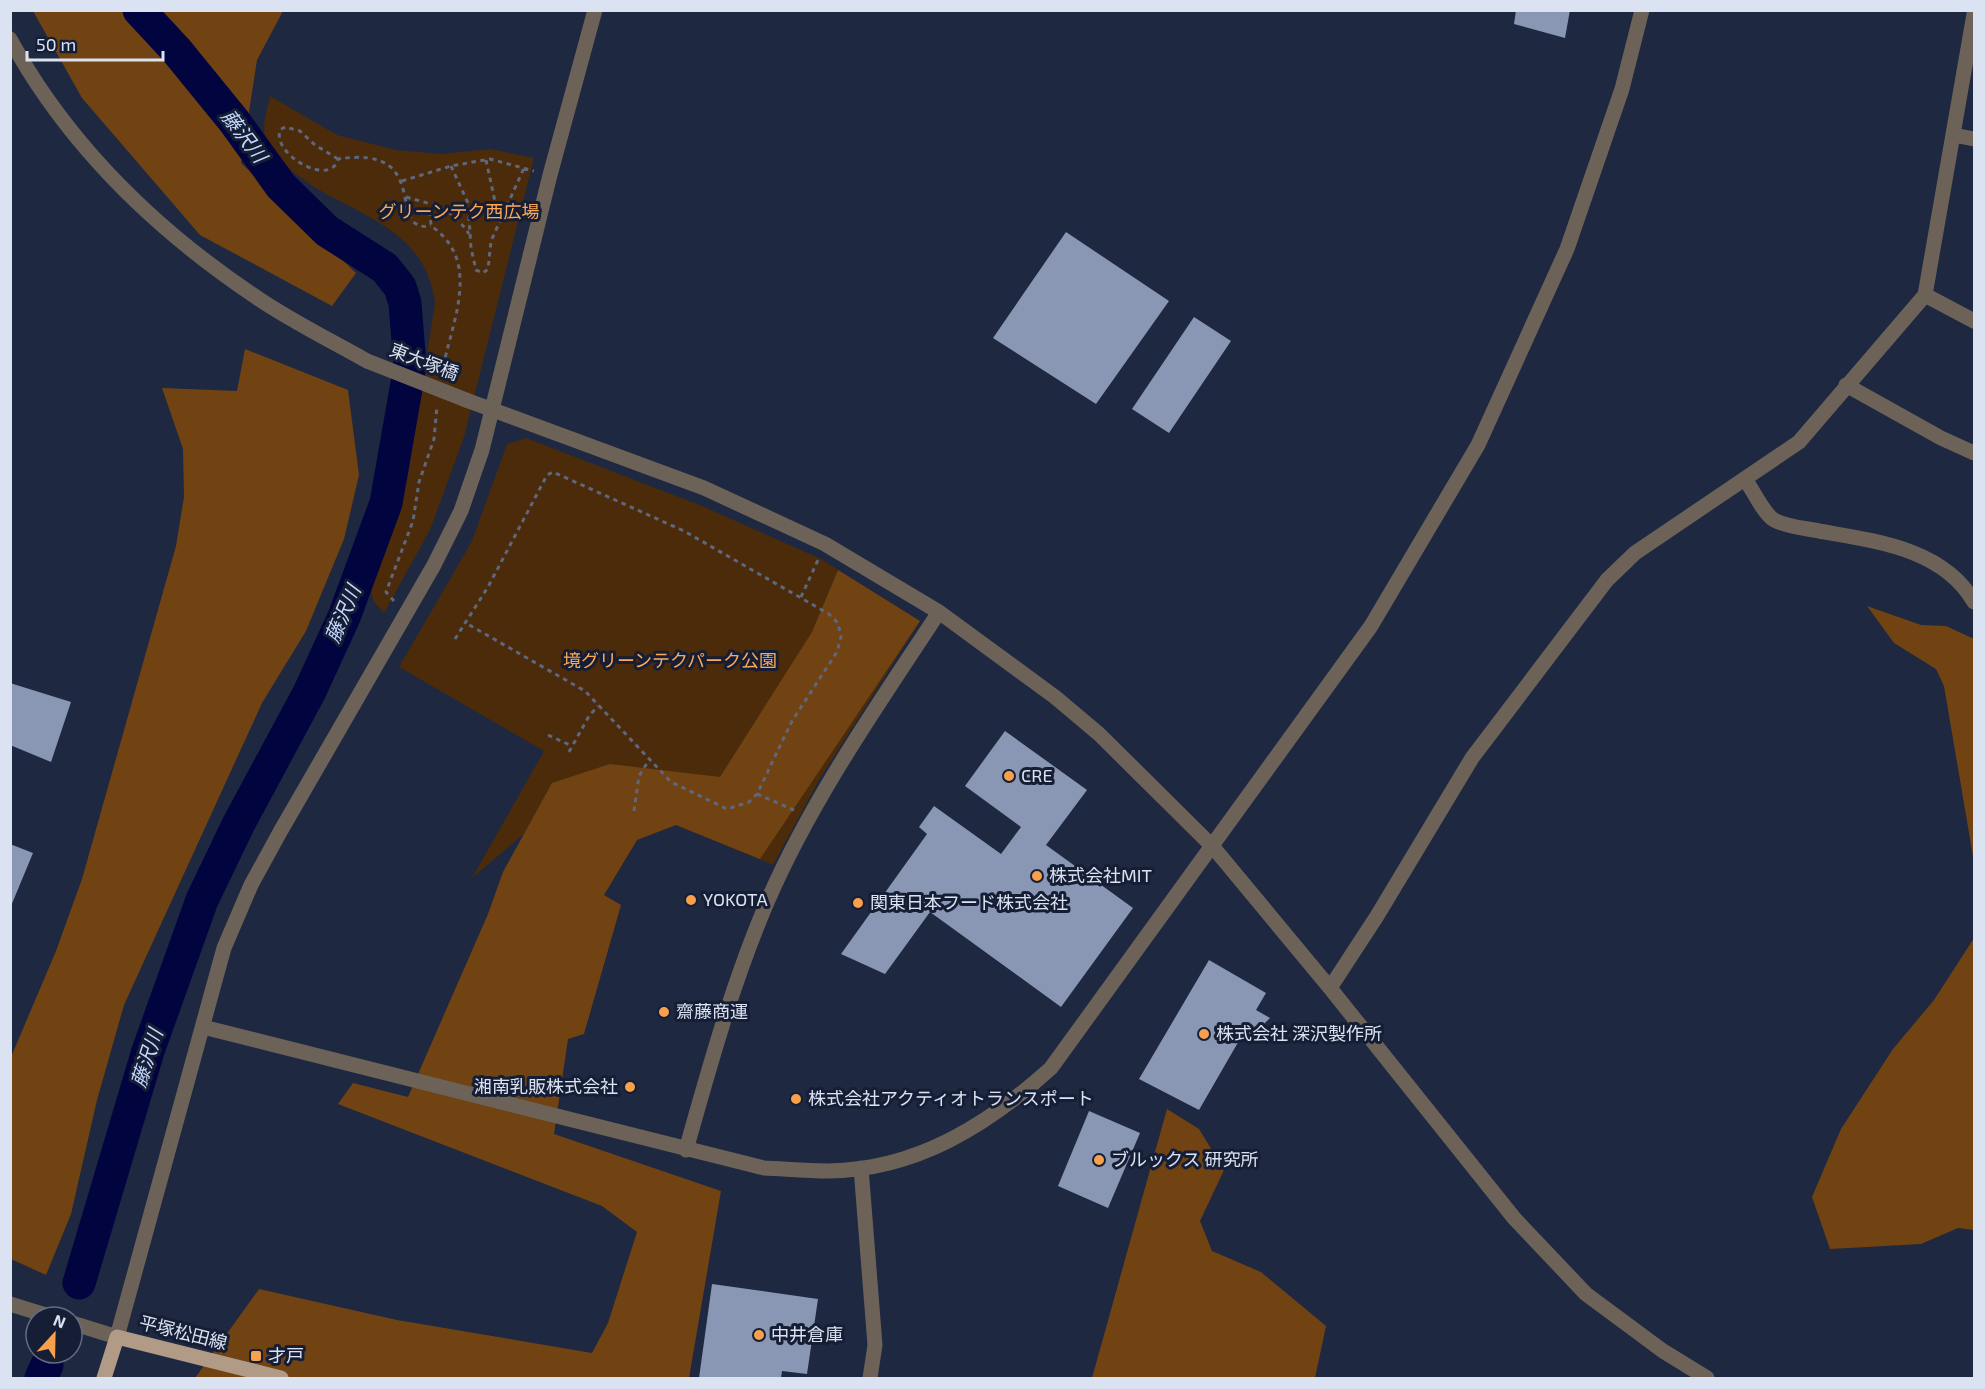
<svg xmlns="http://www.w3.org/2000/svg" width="1985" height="1389" font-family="'Exo 2','Noto Sans JP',sans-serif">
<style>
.green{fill:#4b2b0a}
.forest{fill:#714313}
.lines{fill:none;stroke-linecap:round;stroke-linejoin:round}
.river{stroke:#020440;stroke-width:33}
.building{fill:#8997b4}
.path{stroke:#5e677d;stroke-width:3;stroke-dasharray:4.5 4.5;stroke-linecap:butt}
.minor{stroke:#6d6258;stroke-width:15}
.major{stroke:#b19a86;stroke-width:15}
.minor-bridge{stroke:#6d6258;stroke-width:15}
.poi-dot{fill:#f8a04b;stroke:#151e35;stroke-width:2}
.labels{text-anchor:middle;stroke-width:6;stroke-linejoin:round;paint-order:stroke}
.park-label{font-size:18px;fill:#fda857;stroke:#151e35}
.street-label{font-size:18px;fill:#dbe2f2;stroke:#151e35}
.poi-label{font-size:18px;fill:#dbe2f2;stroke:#151e35;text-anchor:start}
.water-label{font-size:20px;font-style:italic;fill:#c7d8fe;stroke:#151e35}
</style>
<rect width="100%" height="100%" fill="#1e2840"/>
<path class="green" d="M270 96 337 135 396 150 441 154 490 149 534 158 464 437 430 530 384 613 374 602 371 591 408 475 435 303C424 216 334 214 283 163 278 157 269 149 266 141 261 128 267 109 270 96Z
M526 438 702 506 821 559 920 621 819 780 773 865 654 816 582 800 520 837 472 878 544 751 399 667 472 541 507 444Z"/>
<path class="forest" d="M33 11H283L257 60 241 163 356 273 332 306 200 235 82 98Z
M245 349 348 390 359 475 344 539 306 631 262 703 124 1005 97 1100 71 1214 46 1275 11 1259V1057L56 951 82 879 176 546 184 497 183 449 162 388 237 391Z
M838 570 920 621 760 859 676 825 637 840 604 895 621 905 584 1034 568 1039 554 1134 721 1191 689 1378H195L259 1289 397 1320 592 1353 608 1323 637 1232 602 1206 338 1104 353 1083 408 1097 488 914 503 872 552 783 610 764 720 777 812 632Z
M1867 606 1921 625 1946 626 1974 639V862L1944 686 1936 669 1894 643Z
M1974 938V1230L1958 1228 1921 1244 1830 1249 1812 1197 1841 1129 1893 1049 1934 1000Z
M1167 1109 1199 1129 1224 1170 1200 1221 1212 1251 1261 1272 1326 1326 1315 1378H1092Z"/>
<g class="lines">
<path class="river" d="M79 1283 148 1051 202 900 239 823 309 693 344 617 386 503 410 366 405 303 400 287 385 268 327 231 281 186 234 121 177 51 139 10
M41 1378 47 1365"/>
</g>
<path class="building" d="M1516 10H1570L1565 38 1514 24Z
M1066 232 1169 301 1096 404 993 338Z
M1194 317 1231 341 1169 433 1132 409Z
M10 683 71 702 51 762 10 745Z
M1005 731 1087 790 1046 845 1133 908 1061 1007 930 912 885 974 841 954 927 834 919 827 934 806 1001 854 1021 827 965 786Z
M10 844 33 853 11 906H10Z
M1209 960 1266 993 1256 1010 1270 1018 1252 1036 1244 1032 1199 1110 1139 1079Z
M1089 1111 1140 1133 1108 1208 1058 1186Z
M712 1284 818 1299 807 1374 782 1371 781 1378H699Z"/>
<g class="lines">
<path class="path" d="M338 159 315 145 300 131 285 127 280 130C272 155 331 188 338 159 435 144 384 234 431 226
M486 160 499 220
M451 166 468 203 471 248 476 270 483 273 488 269 491 241 524 168
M402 181 451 166 490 159 534 171
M406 197C437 206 450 206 469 234
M436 204 430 213 431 226C484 262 450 325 442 373
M801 597 818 560
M394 601 386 592 413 521 419 482 434 439 437 406
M455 639 488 587 547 475 553 472 684 531 829 614 838 623 841 637 837 652 792 721 757 794 749 802 727 809 671 782 585 691 464 622
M548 735 572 746
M569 752 589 716 598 706
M757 794 794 810
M634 811 639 776 649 760"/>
<path class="minor" d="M10 39C68 145 156 230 256 297 291 321 330 340 367 361
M1954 135 1974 139
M1925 295 1974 321
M1846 385 1941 438 1974 453
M466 400 704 488 825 544 939 612 1055 697 1099 734 1213 847 1330 988 1514 1218 1586 1294 1663 1351 1707 1378
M1745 479C1753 490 1763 513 1774 520 1787 527 1805 528 1819 531 1875 541 1943 548 1974 602
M1330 988 1377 916 1472 758 1607 580 1635 553 1799 442 1925 295 1974 14
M203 1027 764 1168C786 1169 807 1171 828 1171 916 1170 988 1125 1051 1068L1371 626 1478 445 1567 249 1622 89 1642 10
M686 1150C710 1065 733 981 768 900 813 797 878 705 939 612
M861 1168 875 1345 870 1378
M10 1304 52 1317
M72 1323 117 1337 224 948 251 885 280 832 434 565 461 511 482 450 550 175 595 10"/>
<path class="major" d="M104 1378 117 1337 281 1378"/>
<path class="minor-bridge" d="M367 361 466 400"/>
</g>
<g class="poi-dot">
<circle cx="1009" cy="776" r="6"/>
<circle cx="1037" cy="876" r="6"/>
<circle cx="691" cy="900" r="6"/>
<circle cx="858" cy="903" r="6"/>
<circle cx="664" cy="1012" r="6"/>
<circle cx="1204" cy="1034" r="6"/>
<circle cx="630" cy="1087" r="6"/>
<circle cx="796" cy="1099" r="6"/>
<circle cx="1099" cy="1160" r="6"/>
<circle cx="759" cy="1335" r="6"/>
<rect x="250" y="1350" width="12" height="12" rx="3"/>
</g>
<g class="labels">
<g class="park-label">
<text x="459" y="218">グリーンテク西広場</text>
<text x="670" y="667">境グリーンテクパーク公園</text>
</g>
<g class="street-label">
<text transform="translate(424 362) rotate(21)" y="6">東大塚橋</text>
<text transform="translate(183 1333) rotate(14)" y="6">平塚松田線</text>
</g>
<g class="poi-label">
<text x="1021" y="782">CRE</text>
<text x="1049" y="882">株式会社MIT</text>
<text x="703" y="906">YOKOTA</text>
<text x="870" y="909">関東日本フード株式会社</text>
<text x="676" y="1018">齋藤商運</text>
<text x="1216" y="1040">株式会社 深沢製作所</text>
<text x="618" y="1093" text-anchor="end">湘南乳販株式会社</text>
<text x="808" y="1105">株式会社アクティオトランスポート</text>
<text x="1111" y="1166">ブルックス 研究所</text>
<text x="771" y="1341">中井倉庫</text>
<text x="268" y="1362">才戸</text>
</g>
<g class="water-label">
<text transform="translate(244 136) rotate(53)" y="7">藤沢川</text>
<text transform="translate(343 614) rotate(-67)" y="7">藤沢川</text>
<text transform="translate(147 1058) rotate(-72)" y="7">藤沢川</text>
</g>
</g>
<rect width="1985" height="1389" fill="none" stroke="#dbe2f2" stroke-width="24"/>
<g transform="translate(54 1335) rotate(22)"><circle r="28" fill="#151e35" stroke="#646c81" stroke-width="1.5"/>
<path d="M0-4.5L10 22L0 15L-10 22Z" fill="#f8a04b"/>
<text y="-9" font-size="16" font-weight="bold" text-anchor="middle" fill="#dbe2f2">N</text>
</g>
<path d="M27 51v9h136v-9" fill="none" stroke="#dbe2f2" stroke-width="3"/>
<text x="36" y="51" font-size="18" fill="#dbe2f2" stroke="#151e35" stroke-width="4.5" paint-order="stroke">50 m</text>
</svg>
